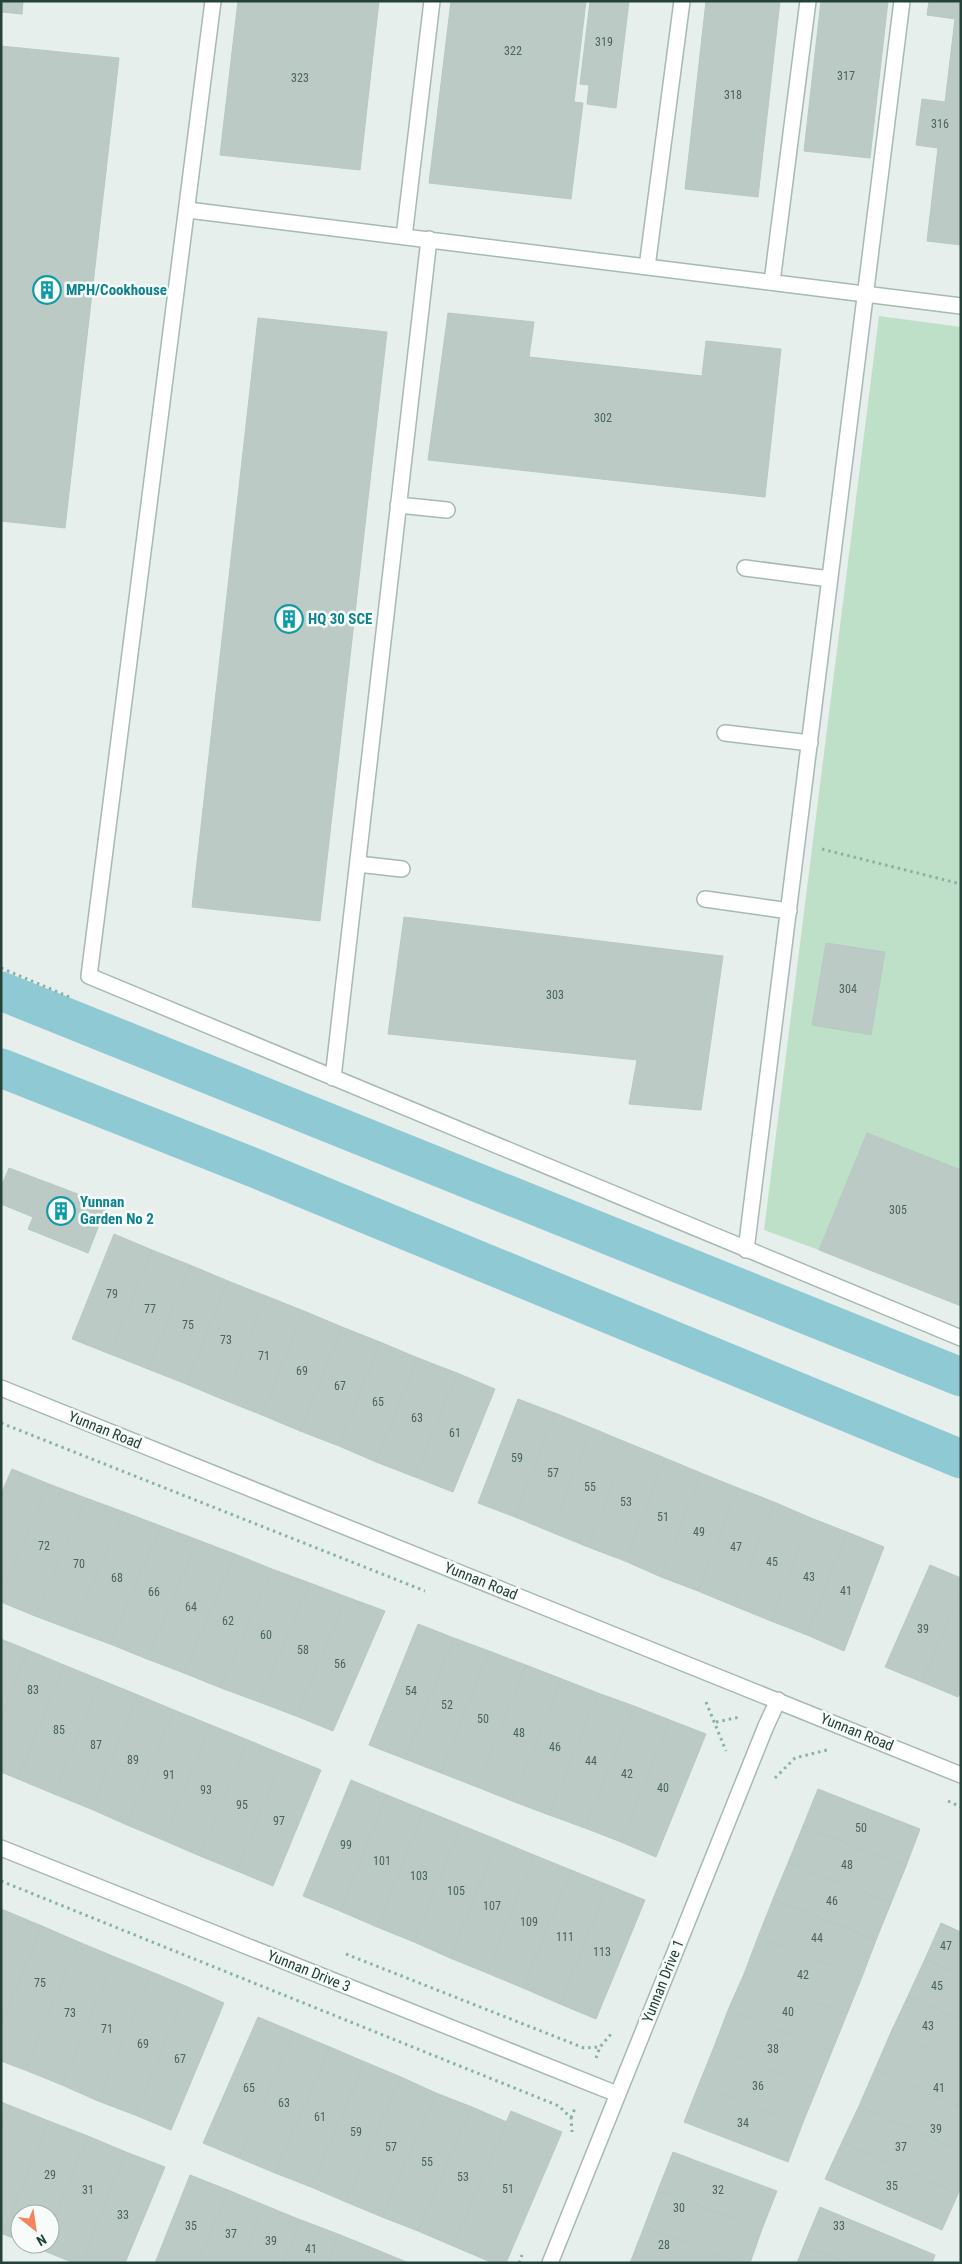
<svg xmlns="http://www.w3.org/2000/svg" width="962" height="2264" font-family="'Roboto Condensed',sans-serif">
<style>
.green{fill:#bfe0c8}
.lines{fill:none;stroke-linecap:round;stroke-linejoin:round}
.canal{stroke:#8ec9d4;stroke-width:39}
.building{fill:#bbcac4;stroke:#b8c9c2}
.service-casing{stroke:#a8b8b2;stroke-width:18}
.minor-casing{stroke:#a8b8b2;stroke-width:18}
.path{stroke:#86b3a5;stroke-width:3;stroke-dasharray:2.5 4;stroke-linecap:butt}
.service{stroke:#fff;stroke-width:15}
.minor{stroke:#fff;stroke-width:15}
.labels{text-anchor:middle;stroke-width:5;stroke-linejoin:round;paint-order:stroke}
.number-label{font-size:12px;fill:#4a645c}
.culture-label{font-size:15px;font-weight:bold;fill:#0d838f;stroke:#f7fbf9;text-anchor:start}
.street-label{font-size:15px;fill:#24423a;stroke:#f7fbf9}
</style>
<rect width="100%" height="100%" fill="#e6efeb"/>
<path class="green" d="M879 316 961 327V1170L867 1133 819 1250 764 1230Z"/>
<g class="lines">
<path class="canal" d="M1 991 961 1377
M1 1068 252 1167 961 1459"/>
</g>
<path class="building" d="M1 1H23L22 14 1 12Z
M238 1H379L360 170 220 155Z
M451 1H586L574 102 583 103 571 199 429 183Z
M590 1H629L616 108 587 104 589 85 580 84Z
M706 1H780L758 197 685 189Z
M821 1H888L870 158 804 151Z
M929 1H961V245L927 241 938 148 916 145 922 99 945 102 955 19 927 15Z
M1 46 119 58 65 528 1 521Z
M448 313 534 322 529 357 702 376 706 341 781 349 765 497 428 460Z
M258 318 387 332 320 921 192 907Z
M404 917 723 956 701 1110 629 1104 637 1060 388 1034Z
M826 943 885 952 871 1035 812 1025Z
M867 1133 961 1170V1306L819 1250Z
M9 1168 107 1205 88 1253 28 1229 33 1217 1 1204V1187Z
M114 1234 152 1250 110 1354 72 1339Z
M152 1250 190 1265 148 1369 110 1354Z
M190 1265 228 1281 186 1384 148 1369Z
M228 1281 266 1296 224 1400 186 1384Z
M266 1296 304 1311 262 1415 224 1400Z
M304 1311 342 1327 300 1431 262 1415Z
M342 1327 380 1342 339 1446 300 1431Z
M380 1342 418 1358 376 1462 339 1446Z
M418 1358 457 1373 415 1477 376 1462Z
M457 1373 495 1389 453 1492 415 1477Z
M518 1399 555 1413 515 1517 478 1503Z
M555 1413 592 1428 551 1532 515 1517Z
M592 1428 628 1443 588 1547 551 1532Z
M628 1443 665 1458 625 1561 588 1547Z
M665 1458 701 1473 661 1577 625 1561Z
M12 1469 49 1484 1 1594V1494Z
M701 1473 738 1488 698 1591 661 1577Z
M49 1484 86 1498 35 1616 1 1602V1594Z
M738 1488 774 1502 734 1606 698 1591Z
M86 1498 124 1512 72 1630 35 1616Z
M774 1502 811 1518 771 1621 734 1606Z
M124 1512 161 1526 110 1644 72 1630Z
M811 1518 847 1532 807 1635 771 1621Z
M161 1526 198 1540 147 1659 110 1644Z
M847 1532 884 1547 844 1651 807 1635Z
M198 1540 235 1554 184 1673 147 1659Z
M235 1554 272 1569 221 1688 184 1673Z
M930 1565 961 1578V1592L922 1682 885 1667Z
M272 1569 310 1583 259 1702 221 1688Z
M310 1583 347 1597 296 1716 259 1702Z
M961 1592V1692L958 1697 922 1682Z
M347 1597 385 1611 333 1731 296 1716Z
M418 1624 454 1638 405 1759 369 1745Z
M454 1638 489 1651 441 1773 405 1759Z
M1 1639 28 1650 1 1716Z
M28 1650 64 1665 18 1779 1 1772V1716Z
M489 1651 526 1665 477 1787 441 1773Z
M64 1665 101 1680 54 1794 18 1779Z
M526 1665 562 1679 512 1801 477 1787Z
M562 1679 598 1693 549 1815 512 1801Z
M101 1680 138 1695 91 1809 54 1794Z
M598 1693 634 1706 585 1828 549 1815Z
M138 1695 174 1710 127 1825 91 1809Z
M634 1706 670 1720 621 1842 585 1828Z
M174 1710 211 1725 163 1840 127 1825Z
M670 1720 706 1734 656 1857 621 1842Z
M211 1725 248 1740 200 1856 163 1840Z
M248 1740 284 1755 237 1871 200 1856Z
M284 1755 321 1770 273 1886 237 1871Z
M351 1780 387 1795 340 1911 303 1896Z
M818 1789 920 1829 906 1866 803 1826Z
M387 1795 424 1810 377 1927 340 1911Z
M424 1810 461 1825 414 1942 377 1927Z
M461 1825 498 1840 450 1958 414 1942Z
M803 1826 906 1866 891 1903 788 1863Z
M498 1840 534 1855 487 1973 450 1958Z
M534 1855 571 1870 523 1988 487 1973Z
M788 1863 891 1903 876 1940 773 1899Z
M571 1870 608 1885 560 2004 523 1988Z
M608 1885 645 1900 596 2019 560 2004Z
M773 1899 876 1940 862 1977 758 1937Z
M1 1909 6 1911 1 1922Z
M6 1911 42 1926 1 2025V1922Z
M941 1923 961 1932V1975L925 1959Z
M42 1926 79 1942 25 2070 1 2061V2025Z
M758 1937 862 1977 847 2014 744 1974Z
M79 1942 115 1957 62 2085 25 2070Z
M115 1957 152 1972 98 2101 62 2085Z
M925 1959 961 1975V2020L908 1996Z
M152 1972 188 1987 135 2115 98 2101Z
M744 1974 847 2014 832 2051 728 2010Z
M188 1987 224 2003 171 2130 135 2115Z
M908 1996 961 2020V2063L891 2032Z
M728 2010 832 2051 817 2088 714 2047Z
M258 2017 294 2032 239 2158 203 2143Z
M294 2032 330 2047 275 2173 239 2158Z
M891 2032 961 2063V2107L875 2069Z
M330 2047 365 2062 311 2187 275 2173Z
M714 2047 817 2088 802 2125 699 2084Z
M365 2062 401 2077 346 2202 311 2187Z
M875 2069 961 2107V2151L859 2106Z
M401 2077 436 2093 382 2217 346 2202Z
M699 2084 802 2125 788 2162 684 2122Z
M436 2093 472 2107 418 2231 382 2217Z
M1 2102 11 2106 1 2129Z
M11 2106 49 2121 3 2234H1V2129Z
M859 2106 961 2151V2187L958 2194 842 2142Z
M472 2107 507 2122 453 2246 418 2231Z
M511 2111 562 2132 506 2263H493L453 2246Z
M49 2121 88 2136 50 2229V2214H20V2241L3 2234Z
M88 2136 126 2152 81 2263H74L42 2250 44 2244H50V2229Z
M842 2142 958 2194 942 2230 825 2179Z
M126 2152 165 2167 125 2263H81Z
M673 2152 777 2191 762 2229 658 2190Z
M190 2175 228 2190 198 2263H155Z
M228 2190 264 2205 241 2263H198Z
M658 2190 762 2229 750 2263H739L644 2227Z
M264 2205 301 2220 283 2263H241Z
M820 2207 935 2255 932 2263H847L804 2245Z
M301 2220 338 2234 327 2263H283Z
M644 2227 739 2263H630Z
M338 2234 375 2249 369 2263H327Z
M27 2244H44L42 2250Z
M804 2245 847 2263H797Z
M375 2249 409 2263H369Z"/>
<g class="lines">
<defs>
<path id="service" d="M213 1 89 976 961 1338
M188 210 961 306
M404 237 432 1
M647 267 682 1
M772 282 808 1
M398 505 447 510
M745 568 830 579
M725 733 810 743
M358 864 402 869
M705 899 789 911
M333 1078 429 239
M746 1250 902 1"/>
<path id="minor" d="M1 1388 961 1775
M1 1848 617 2094
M550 2263 766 1726 778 1700"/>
</defs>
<use href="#service" class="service-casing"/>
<use href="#minor" class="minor-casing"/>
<path class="path" d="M822 849 961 884
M1 968 72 998
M1 1423 425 1591
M706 1702 726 1751
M716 1722 740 1717
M775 1778 795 1758 827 1750
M948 1801 961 1807
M1 1881 559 2106 571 2118 572 2132
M346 1954 584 2048 600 2047 611 2034
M596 2058 600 2047
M571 2118 576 2106
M519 2263 522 2255"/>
<use href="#service" class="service"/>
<use href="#minor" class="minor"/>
</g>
<defs>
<symbol id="building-ring" viewBox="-11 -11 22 22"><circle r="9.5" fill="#f7fbf9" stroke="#0f9aa8" stroke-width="1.5"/><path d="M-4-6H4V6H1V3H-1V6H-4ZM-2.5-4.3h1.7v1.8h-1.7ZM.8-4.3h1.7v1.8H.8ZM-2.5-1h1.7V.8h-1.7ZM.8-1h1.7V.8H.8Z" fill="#0f9aa8"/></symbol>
</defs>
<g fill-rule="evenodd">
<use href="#building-ring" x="31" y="274" width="32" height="32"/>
<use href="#building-ring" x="273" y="603" width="32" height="32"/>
<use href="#building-ring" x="45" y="1195" width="32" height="32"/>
</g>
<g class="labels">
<g class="number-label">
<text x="604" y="46">319</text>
<text x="513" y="55">322</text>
<text x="846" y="80">317</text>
<text x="300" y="82">323</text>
<text x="733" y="99">318</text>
<text x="940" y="128">316</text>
<text x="603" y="422">302</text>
<text x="848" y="993">304</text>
<text x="555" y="999">303</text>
<text x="898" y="1214">305</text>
<text x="112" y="1298">79</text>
<text x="150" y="1313">77</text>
<text x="188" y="1329">75</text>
<text x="226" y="1344">73</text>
<text x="264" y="1360">71</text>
<text x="302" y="1375">69</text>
<text x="340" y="1390">67</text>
<text x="378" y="1406">65</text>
<text x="417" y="1422">63</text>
<text x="455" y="1437">61</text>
<text x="517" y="1462">59</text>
<text x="553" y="1477">57</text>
<text x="590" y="1491">55</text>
<text x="626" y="1506">53</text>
<text x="663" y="1521">51</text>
<text x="699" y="1536">49</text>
<text x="44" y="1550">72</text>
<text x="736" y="1551">47</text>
<text x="772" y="1566">45</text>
<text x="79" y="1568">70</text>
<text x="809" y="1581">43</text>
<text x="117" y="1582">68</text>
<text x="846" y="1595">41</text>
<text x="154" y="1596">66</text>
<text x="191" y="1611">64</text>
<text x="228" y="1625">62</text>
<text x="923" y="1633">39</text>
<text x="266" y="1639">60</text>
<text x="303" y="1654">58</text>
<text x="340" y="1668">56</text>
<text x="33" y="1694">83</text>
<text x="411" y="1695">54</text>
<text x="447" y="1709">52</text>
<text x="483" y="1723">50</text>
<text x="59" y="1734">85</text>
<text x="519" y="1737">48</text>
<text x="96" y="1749">87</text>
<text x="555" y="1751">46</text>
<text x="133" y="1764">89</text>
<text x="591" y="1765">44</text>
<text x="627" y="1778">42</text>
<text x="169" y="1779">91</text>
<text x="663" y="1792">40</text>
<text x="206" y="1794">93</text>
<text x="242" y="1809">95</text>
<text x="279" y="1825">97</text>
<text x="861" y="1832">50</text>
<text x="346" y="1849">99</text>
<text x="382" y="1865">101</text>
<text x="847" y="1869">48</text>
<text x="419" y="1880">103</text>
<text x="456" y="1895">105</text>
<text x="832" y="1905">46</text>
<text x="492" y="1910">107</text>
<text x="529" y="1926">109</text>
<text x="565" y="1941">111</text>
<text x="817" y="1942">44</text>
<text x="946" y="1950">47</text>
<text x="602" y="1956">113</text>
<text x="803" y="1979">42</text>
<text x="40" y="1987">75</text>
<text x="937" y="1990">45</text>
<text x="788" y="2016">40</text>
<text x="70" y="2017">73</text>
<text x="928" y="2030">43</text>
<text x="107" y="2033">71</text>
<text x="143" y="2048">69</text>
<text x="773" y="2053">38</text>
<text x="180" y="2063">67</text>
<text x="758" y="2090">36</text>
<text x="249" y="2092">65</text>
<text x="939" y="2092">41</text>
<text x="284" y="2107">63</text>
<text x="320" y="2121">61</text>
<text x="743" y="2127">34</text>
<text x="936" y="2133">39</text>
<text x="356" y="2136">59</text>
<text x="391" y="2151">57</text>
<text x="901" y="2151">37</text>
<text x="427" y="2166">55</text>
<text x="50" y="2179">29</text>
<text x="463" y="2181">53</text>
<text x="892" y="2190">35</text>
<text x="508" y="2193">51</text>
<text x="88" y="2194">31</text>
<text x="718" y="2194">32</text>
<text x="679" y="2212">30</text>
<text x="123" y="2219">33</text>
<text x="191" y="2230">35</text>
<text x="839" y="2230">33</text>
<text x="231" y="2238">37</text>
<text x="271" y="2245">39</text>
<text x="664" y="2249">28</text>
<text x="311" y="2253">41</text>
</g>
<g class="culture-label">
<text x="66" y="295">MPH/Cookhouse</text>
<text x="308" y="624">HQ 30 SCE</text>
<text x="80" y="1207">Yunnan<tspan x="80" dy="17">Garden No 2</tspan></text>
</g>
<g class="street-label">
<text transform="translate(105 1430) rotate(22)" y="5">Yunnan Road</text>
<text transform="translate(481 1581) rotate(22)" y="5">Yunnan Road</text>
<text transform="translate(857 1732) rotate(22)" y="5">Yunnan Road</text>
<text transform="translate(309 1971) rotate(22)" y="5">Yunnan Drive 3</text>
<text transform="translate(663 1981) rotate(-68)" y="5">Yunnan Drive 1</text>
</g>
</g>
<rect width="962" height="2264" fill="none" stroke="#24423a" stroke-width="5"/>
<g transform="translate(35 2229) rotate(150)"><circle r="24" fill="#f7fbf9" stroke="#a3b1ad"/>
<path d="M0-4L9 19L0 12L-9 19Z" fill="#f4845f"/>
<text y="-8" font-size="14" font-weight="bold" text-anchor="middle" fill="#24423a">N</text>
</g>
</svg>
